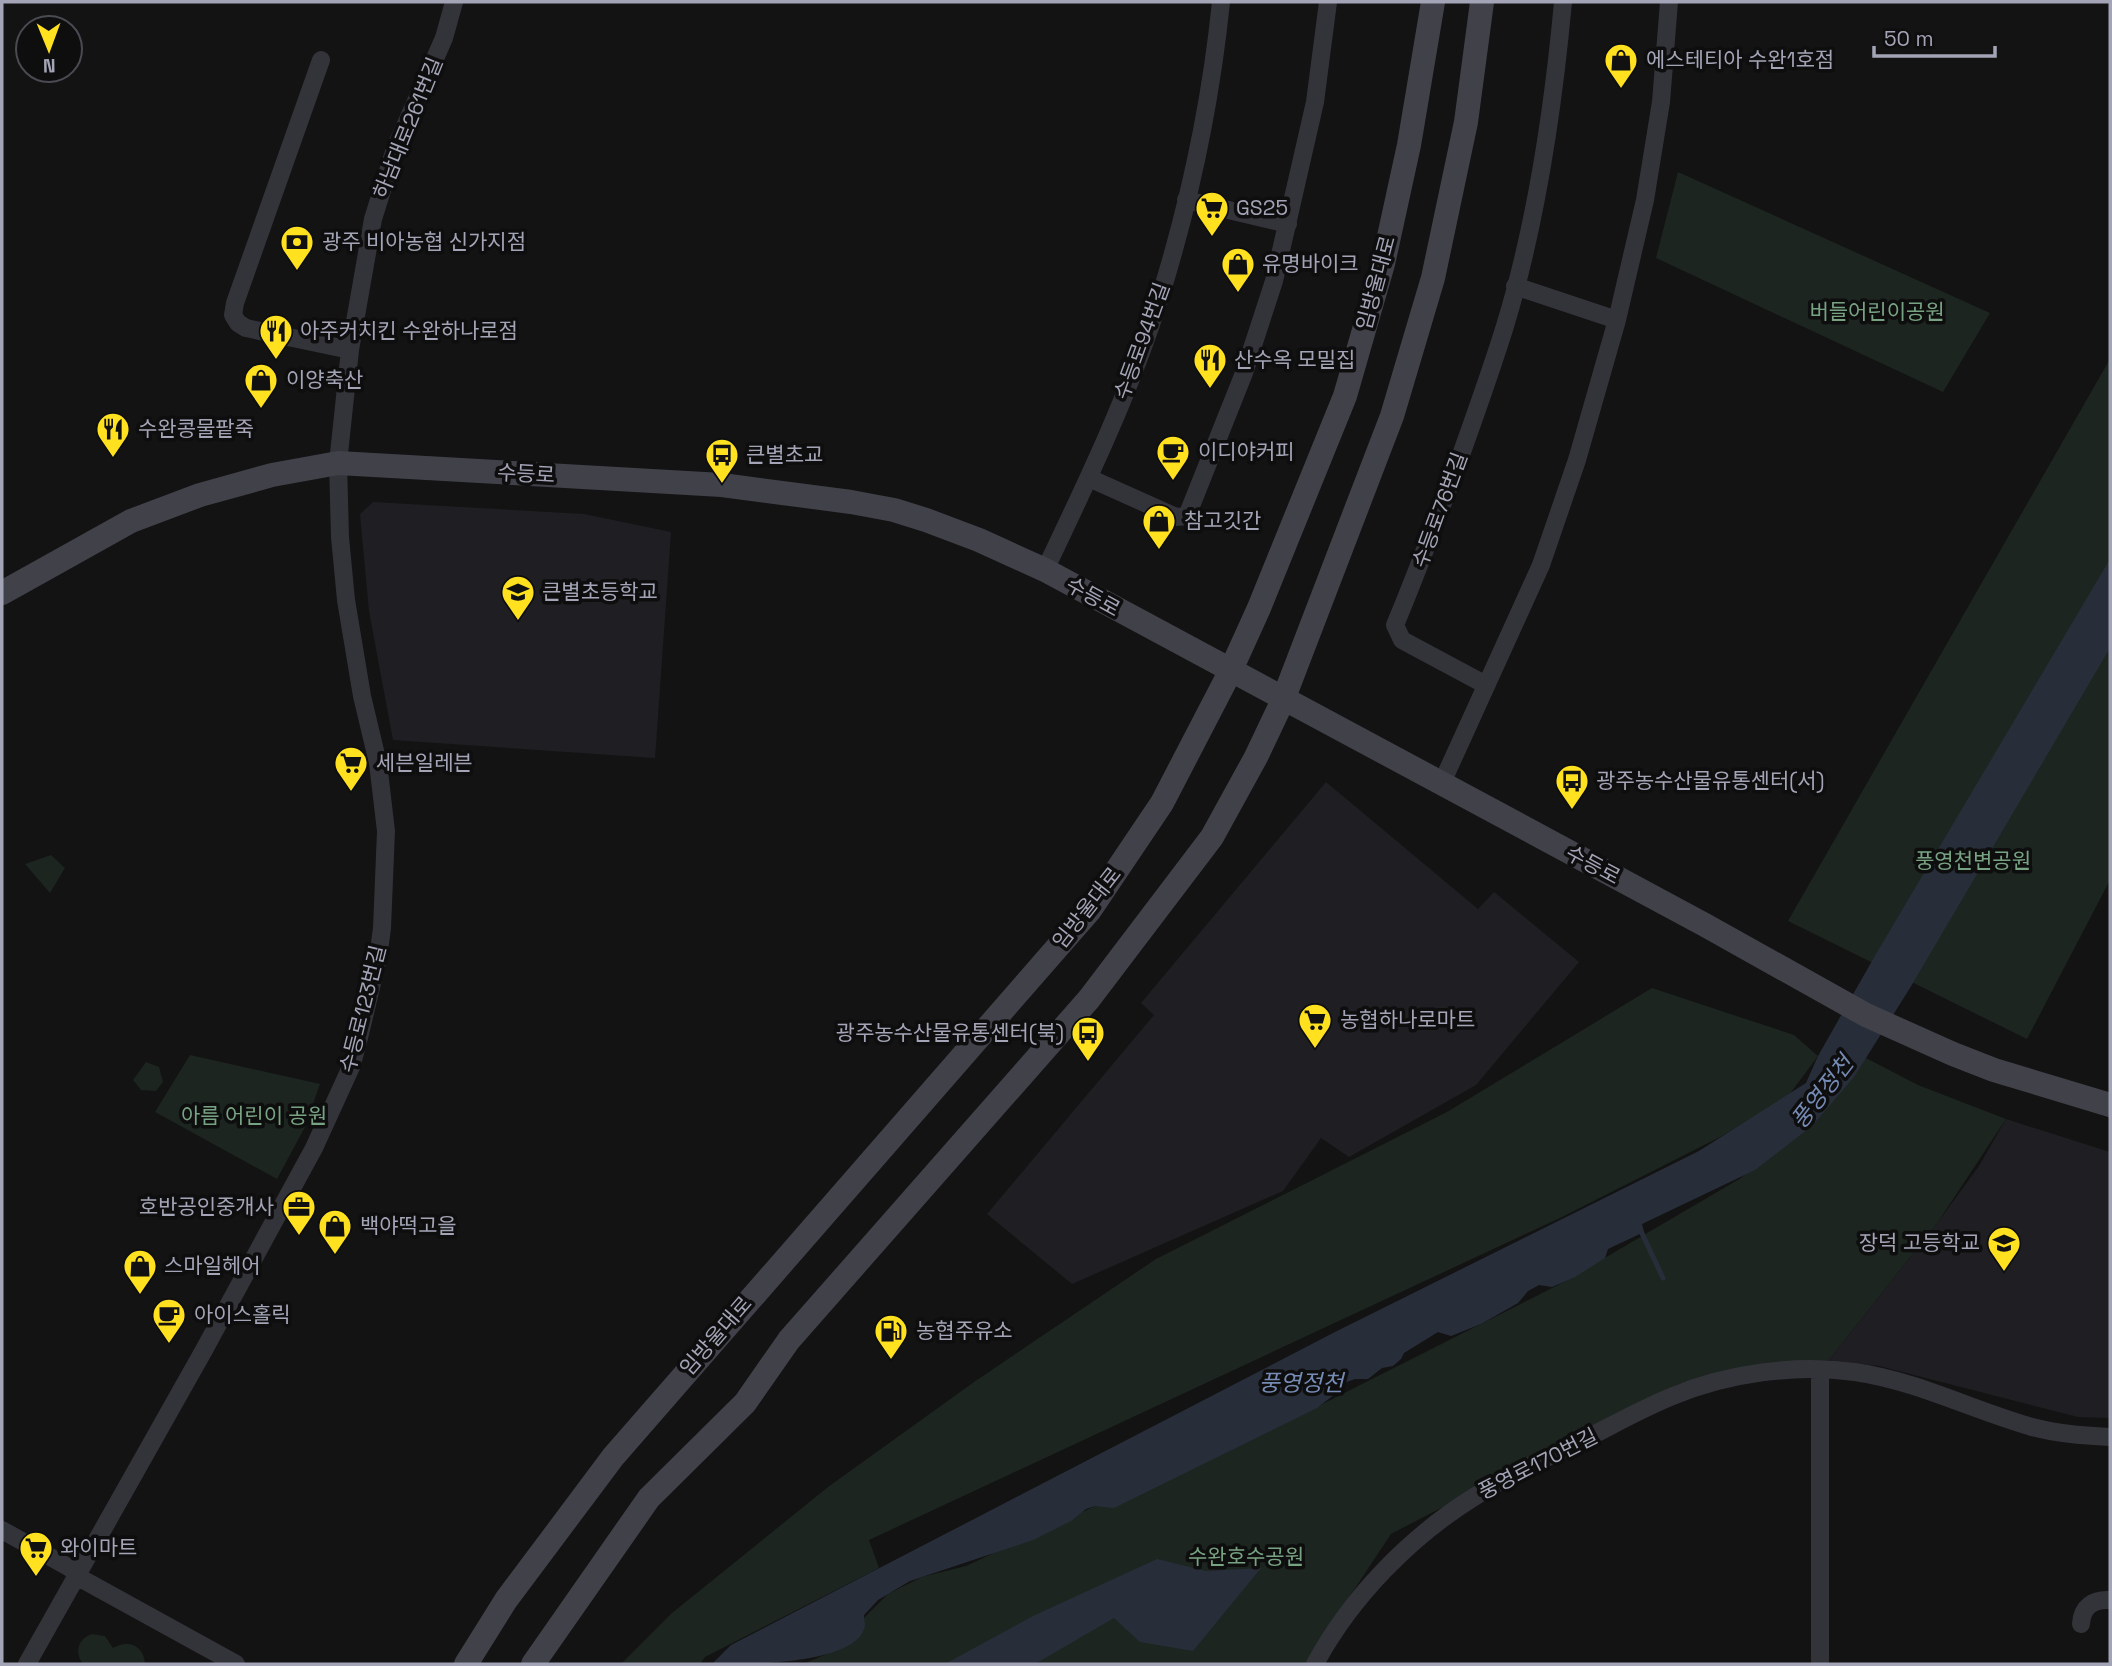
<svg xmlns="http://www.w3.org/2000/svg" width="2112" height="1666" font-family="'Space Grotesk','Noto Sans KR',sans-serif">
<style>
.built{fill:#1f1e22}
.green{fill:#1c251f}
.water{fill:#282e39}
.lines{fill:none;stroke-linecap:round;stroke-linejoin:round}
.stream{stroke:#282e39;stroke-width:5}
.street{stroke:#33333a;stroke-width:18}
.secondary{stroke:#41414a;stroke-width:24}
.labels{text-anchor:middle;stroke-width:7;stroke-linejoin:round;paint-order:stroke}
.poi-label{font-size:21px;fill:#a3a5b6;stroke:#0e0e0f;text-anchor:start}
.street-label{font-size:21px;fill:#a3a5b6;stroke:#0e0e0f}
.park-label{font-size:21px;fill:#78a383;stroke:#0e0e0f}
.water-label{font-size:23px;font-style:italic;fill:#768bb4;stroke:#0e0e0f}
</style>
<rect width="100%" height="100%" fill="#131314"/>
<path class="built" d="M373 502 584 514 671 532 655 758 393 740 369 611 360 514Z
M1326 782 1478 909 1494 892 1579 962 1476 1085 1349 1157 1321 1138 1283 1191 1072 1284 987 1214 1154 1015 1141 1003Z
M2006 1119 2110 1152V1418L2078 1417 1879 1366 1829 1360 1938 1222 1979 1166Z"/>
<path class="green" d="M1678 172 1990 313 1943 392 1656 258Z
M2110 359V880L2027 1039 1788 921Z
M51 855 65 868 50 893 25 864Z
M1652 988 1794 1035 1818 1056 1789 1095 1722 1136 1562 1217 869 1540 879 1568 705 1657 700 1664H621L672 1613 828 1487 974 1382 1156 1259 1447 1112Z
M190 1055 320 1084 305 1127 277 1179 155 1112Z
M1866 1058 1918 1085 2006 1119 1938 1222 1829 1360 1679 1384 1391 1534 1305 1664H803L829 1653 888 1594 922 1577 966 1566 1095 1506 1263 1434 1562 1283 1741 1178Z
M146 1062 159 1067 163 1082 156 1091 141 1090 133 1080Z
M92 1634 105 1636 113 1648C129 1639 144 1646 145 1664H83C74 1652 78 1639 92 1634Z"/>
<path class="water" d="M2110 559V648L1910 988 1854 1077 1812 1126 1755 1170 1642 1224 1644 1232 1608 1249 1605 1258 1575 1277 1552 1287 1539 1285 1528 1291 1518 1303 1481 1324 1451 1336 1438 1332 1404 1353 1401 1359 1393 1366 1382 1368 1368 1379H1355L1344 1383 1339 1391 1317 1408 1114 1508 1095 1506 1086 1509 1071 1521 1033 1540 910 1581 878 1600 864 1615C864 1619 865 1623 865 1626 857 1666 743 1664 712 1664L731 1645 839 1589 1335 1332 1699 1151 1806 1083 1818 1056 1876 954Z
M1157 1559 1206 1571 1261 1568 1193 1651 1140 1642 1114 1618 1035 1664H945L1033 1616Z"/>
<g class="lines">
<path class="stream" d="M1639 1227 1663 1278"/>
<path class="street" d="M321 60 235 303 233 315 238 323 246 328 350 350
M1186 200 1288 224
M1515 286 1617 320
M1089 478 1176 517 1187 516 1244 373 1274 281 1315 102 1328 2
M1045 570C1088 480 1131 390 1161 294 1190 200 1211 100 1221 2
M1486 685 1402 640 1395 625C1419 568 1440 510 1462 452 1477 410 1492 368 1505 326 1537 221 1553 111 1563 2
M1441 785 1541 565 1577 460 1617 320 1645 200 1661 102 1669 2
M1820 1370V1664
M2 1530 70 1568 80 1578 236 1664
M2081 1624C2082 1606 2094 1599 2110 1600
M27 1664 204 1350 314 1148 351 1067 358 1042 378 958 382 928 386 831 378 763 362 696 346 600 340 537 338 463 350 350 373 219 395 149 444 38 454 2
M1315 1664C1351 1597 1410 1537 1474 1497 1510 1474 1549 1457 1587 1438 1615 1424 1643 1408 1673 1396 1728 1373 1795 1364 1855 1372 1917 1381 1972 1410 2032 1427 2057 1434 2084 1436 2110 1437"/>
<path class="secondary" d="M2 593 131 521 200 495 272 475 338 463 722 485 851 502 894 510 926 520 979 540 1045 570 1705 925 1866 1015 1953 1054 1994 1070 2110 1105
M466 1664 506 1600 613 1457 1090 910 1162 803 1230 672 1259 608 1345 396 1383 264 1409 145 1433 2
M533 1664 649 1498 745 1403 789 1340 1089 999 1212 837 1256 757 1283 700 1392 416 1433 278 1466 122 1482 2"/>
</g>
<defs>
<symbol id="shop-pin" viewBox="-11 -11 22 30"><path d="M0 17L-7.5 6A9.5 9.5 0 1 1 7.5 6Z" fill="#ffe120" stroke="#0e0e0f"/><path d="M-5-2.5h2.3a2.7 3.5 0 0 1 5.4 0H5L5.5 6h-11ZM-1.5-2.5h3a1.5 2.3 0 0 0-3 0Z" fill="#111"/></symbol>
<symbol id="supermarket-pin" viewBox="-11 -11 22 30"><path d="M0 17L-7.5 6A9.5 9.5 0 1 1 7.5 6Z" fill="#ffe120" stroke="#0e0e0f"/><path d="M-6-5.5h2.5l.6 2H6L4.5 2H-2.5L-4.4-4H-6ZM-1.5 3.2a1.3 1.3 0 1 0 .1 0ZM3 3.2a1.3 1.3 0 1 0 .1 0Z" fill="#111"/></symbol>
<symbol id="bank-pin" viewBox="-11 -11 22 30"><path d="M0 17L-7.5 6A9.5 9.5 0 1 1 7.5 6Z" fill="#ffe120" stroke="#0e0e0f"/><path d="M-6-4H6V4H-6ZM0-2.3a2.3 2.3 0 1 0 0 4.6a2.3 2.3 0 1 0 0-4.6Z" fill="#111"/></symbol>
<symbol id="restaurant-pin" viewBox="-11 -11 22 30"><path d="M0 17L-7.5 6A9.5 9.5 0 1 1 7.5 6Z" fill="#ffe120" stroke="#0e0e0f"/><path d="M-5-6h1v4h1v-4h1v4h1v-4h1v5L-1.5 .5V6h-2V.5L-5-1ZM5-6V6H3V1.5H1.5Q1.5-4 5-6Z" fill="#111"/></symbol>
<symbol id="cafe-pin" viewBox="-11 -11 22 30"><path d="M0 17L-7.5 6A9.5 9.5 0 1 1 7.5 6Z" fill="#ffe120" stroke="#0e0e0f"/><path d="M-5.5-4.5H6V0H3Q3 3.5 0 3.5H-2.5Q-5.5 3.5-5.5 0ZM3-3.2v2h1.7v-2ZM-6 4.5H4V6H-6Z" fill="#111"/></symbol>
<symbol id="bus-pin" viewBox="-11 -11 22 30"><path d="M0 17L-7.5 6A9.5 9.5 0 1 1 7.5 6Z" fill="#ffe120" stroke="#0e0e0f"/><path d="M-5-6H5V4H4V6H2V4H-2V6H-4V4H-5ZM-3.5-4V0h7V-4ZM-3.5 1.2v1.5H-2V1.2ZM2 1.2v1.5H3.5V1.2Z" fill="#111"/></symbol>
<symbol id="school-pin" viewBox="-11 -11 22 30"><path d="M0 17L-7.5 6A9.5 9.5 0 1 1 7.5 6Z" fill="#ffe120" stroke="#0e0e0f"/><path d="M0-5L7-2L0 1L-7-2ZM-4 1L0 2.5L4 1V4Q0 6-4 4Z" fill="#111"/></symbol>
<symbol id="office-pin" viewBox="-11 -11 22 30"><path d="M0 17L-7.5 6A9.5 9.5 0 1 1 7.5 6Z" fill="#ffe120" stroke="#0e0e0f"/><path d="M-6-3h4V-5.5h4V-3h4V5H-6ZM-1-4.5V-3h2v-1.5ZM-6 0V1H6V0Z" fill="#111"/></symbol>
<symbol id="fuel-pin" viewBox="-11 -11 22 30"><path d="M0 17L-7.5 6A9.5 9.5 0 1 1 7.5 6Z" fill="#ffe120" stroke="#0e0e0f"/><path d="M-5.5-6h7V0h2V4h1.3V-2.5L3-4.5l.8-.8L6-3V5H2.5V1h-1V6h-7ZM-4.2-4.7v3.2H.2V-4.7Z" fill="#111"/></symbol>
</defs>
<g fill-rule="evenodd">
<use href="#shop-pin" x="1602" y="41" width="38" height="52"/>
<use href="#supermarket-pin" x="1193" y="189" width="38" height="52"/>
<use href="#bank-pin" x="278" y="223" width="38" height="52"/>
<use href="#shop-pin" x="1219" y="245" width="38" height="52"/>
<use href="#restaurant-pin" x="257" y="312" width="38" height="52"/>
<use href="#restaurant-pin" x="1191" y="341" width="38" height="52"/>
<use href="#shop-pin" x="242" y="361" width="38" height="52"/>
<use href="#restaurant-pin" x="94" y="410" width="38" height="52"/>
<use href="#cafe-pin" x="1154" y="433" width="38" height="52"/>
<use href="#bus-pin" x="703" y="436" width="38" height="52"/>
<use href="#shop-pin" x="1140" y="502" width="38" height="52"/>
<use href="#school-pin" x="499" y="573" width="38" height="52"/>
<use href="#supermarket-pin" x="332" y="744" width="38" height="52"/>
<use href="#bus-pin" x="1553" y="762" width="38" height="52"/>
<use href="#supermarket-pin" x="1296" y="1001" width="38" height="52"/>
<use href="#bus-pin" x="1069" y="1014" width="38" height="52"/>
<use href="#office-pin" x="280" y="1188" width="38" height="52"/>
<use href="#shop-pin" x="316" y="1207" width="38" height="52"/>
<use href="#school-pin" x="1985" y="1224" width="38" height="52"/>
<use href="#shop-pin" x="121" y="1247" width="38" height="52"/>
<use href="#cafe-pin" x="150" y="1296" width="38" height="52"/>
<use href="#fuel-pin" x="872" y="1312" width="38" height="52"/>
<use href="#supermarket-pin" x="17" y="1529" width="38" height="52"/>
</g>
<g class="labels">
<g class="poi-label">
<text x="1646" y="67">에스테티아 수완1호점</text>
<text x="1236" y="215">GS25</text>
<text x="322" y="249">광주 비아농협 신가지점</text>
<text x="1262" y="271">유명바이크</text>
<text x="300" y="338">아주커치킨 수완하나로점</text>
<text x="1234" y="367">산수옥 모밀집</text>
<text x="286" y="387">이양축산</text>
<text x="138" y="436">수완콩물팥죽</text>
<text x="1198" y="459">이디야커피</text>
<text x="746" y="462">큰별초교</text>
<text x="1184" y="528">참고깃간</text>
<text x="542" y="599">큰별초등학교</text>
<text x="376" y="770">세븐일레븐</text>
<text x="1596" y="788">광주농수산물유통센터(서)</text>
<text x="1340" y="1027">농협하나로마트</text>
<text x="1064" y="1040" text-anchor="end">광주농수산물유통센터(북)</text>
<text x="274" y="1214" text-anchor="end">호반공인중개사</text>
<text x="360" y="1233">백야떡고을</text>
<text x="1980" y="1250" text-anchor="end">장덕 고등학교</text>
<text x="164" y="1273">스마일헤어</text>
<text x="194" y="1322">아이스홀릭</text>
<text x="916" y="1338">농협주유소</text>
<text x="60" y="1555">와이마트</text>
</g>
<g class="street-label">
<text transform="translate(408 128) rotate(-68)" y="7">하남대로261번길</text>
<text transform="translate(1376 283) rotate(-75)" y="7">임방울대로</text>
<text transform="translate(1142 341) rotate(-70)" y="7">수등로94번길</text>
<text transform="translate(526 474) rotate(3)" y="7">수등로</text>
<text transform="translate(1440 510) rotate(-70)" y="7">수등로76번길</text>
<text transform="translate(1093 597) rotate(29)" y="7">수등로</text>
<text transform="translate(1593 865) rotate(28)" y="7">수등로</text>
<text transform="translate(1087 908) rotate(-52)" y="7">임방울대로</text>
<text transform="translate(363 1009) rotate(-76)" y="7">수등로123번길</text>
<text transform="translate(716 1336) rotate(-49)" y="7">임방울대로</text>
<text transform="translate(1538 1464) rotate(-27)" y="7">풍영로170번길</text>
</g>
<g class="park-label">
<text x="1877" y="319">버들어린이공원</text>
<text x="1973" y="868">풍영천변공원</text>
<text x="254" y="1123">아름 어린이 공원</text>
<text x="1246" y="1564">수완호수공원</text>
</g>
<g class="water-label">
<text transform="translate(1822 1092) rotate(-52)" y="8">풍영정천</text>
<text x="1301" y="1391">풍영정천</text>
</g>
</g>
<rect width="2112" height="1666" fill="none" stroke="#a3a5b6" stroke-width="7"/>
<g transform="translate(49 49) rotate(179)"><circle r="33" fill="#0e0e0f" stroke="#4a4a52" stroke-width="2"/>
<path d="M0-5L12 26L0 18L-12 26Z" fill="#ffe120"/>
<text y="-10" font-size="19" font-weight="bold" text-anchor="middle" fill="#a3a5b6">N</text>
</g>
<path d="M1874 46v10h121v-10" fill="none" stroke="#a3a5b6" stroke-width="3.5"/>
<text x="1884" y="46" font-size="21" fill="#a3a5b6" stroke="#0e0e0f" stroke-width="5" paint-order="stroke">50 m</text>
</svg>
